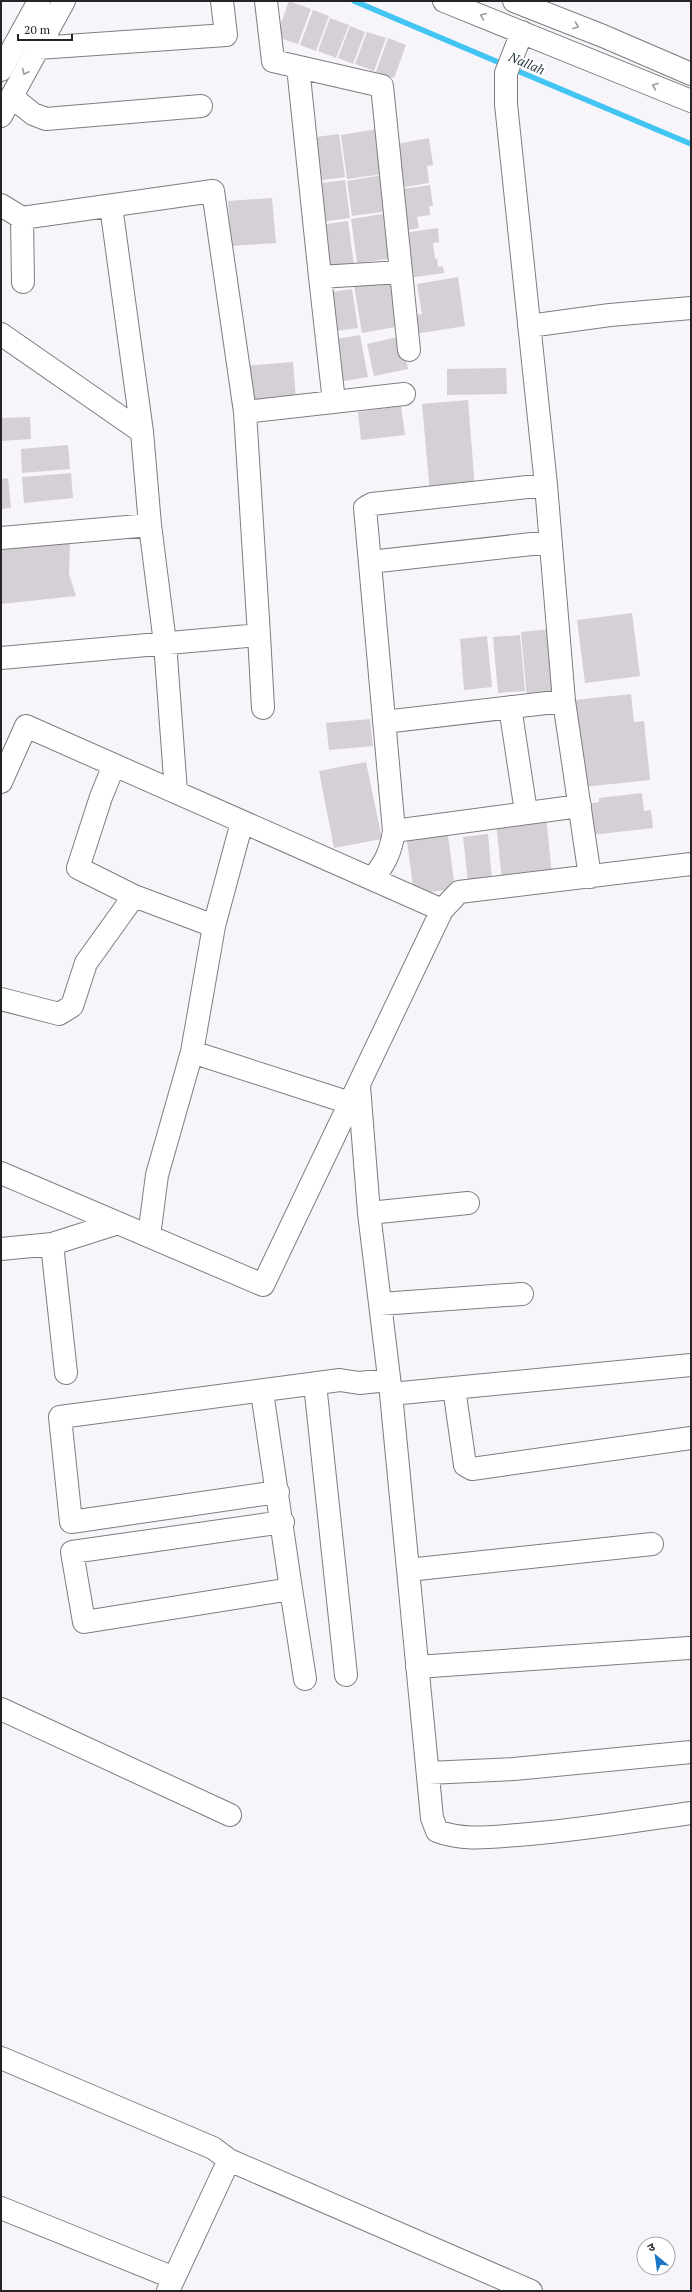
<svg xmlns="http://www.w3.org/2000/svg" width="692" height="2292" font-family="'PT Serif','Noto Sans Devanagari',serif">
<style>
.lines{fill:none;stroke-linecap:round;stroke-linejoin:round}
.stream{stroke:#42c5f3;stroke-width:5.5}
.building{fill:#d4d0d5}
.minor-casing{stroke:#7f7c81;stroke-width:24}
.minor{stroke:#fff;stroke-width:22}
.oneway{stroke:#9d9c9d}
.labels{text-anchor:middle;stroke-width:4;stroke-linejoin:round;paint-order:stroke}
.water-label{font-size:13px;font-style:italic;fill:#1f343d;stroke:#fff}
</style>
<rect width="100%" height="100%" fill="#f7f4fa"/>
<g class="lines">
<path class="stream" d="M354 1 505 65
M513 69 691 144"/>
</g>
<path class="building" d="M289 1 311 9 298 44 276 37Z
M313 10 329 16 316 51 300 45Z
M330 18 349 25 336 58 318 51Z
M350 26 365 32 353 64 338 58Z
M367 32 386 38 374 71 355 64Z
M388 38 406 45 394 78 376 72Z
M377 129 383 174 347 179 341 135Z
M339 134 345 177 315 181 309 138Z
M429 138 433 165 427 166 429 183 398 188 391 145Z
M383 175 388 211 352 216 347 181Z
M345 180 350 218 321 222 315 184Z
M430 185 433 206H429L430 215 417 217 419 228 403 231 397 190Z
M272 198 276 243 231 246 228 201Z
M389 213 395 258 357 263 351 219Z
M348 221 354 265 326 269 320 225Z
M438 228 439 242 433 243 435 259 437 258 438 267 443 266 444 273 408 278 402 233Z
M458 277 465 326 409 335 407 316 422 314 417 284Z
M394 279 401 326 362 333 354 286Z
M352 289 358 328 330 332 324 293Z
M360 335 368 377 338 382 331 340Z
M402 336 408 369 374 376 367 344Z
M293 362 296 399 247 403 244 366Z
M506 368 507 394 447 395V369Z
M468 400 475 489 430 493 422 404Z
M401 406 405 435 361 440 358 412Z
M30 417 31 439 1 441V418Z
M68 445 70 469 22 473 21 449Z
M71 473 73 498 24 503 22 477Z
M8 478 11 508 1 509V479Z
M70 543 69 574 76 596 1 604V550Z
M632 613 640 676 585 683 577 620Z
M552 629 558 697 527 700 521 632Z
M520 635 525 691 498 693 493 637Z
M487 636 492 687 464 690 460 639Z
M631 694 634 722 644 721 650 780 583 787 574 700Z
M370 719 373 746 329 750 326 723Z
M366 762 382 839 334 848 319 771Z
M642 793 644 811 651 810 653 828 591 835 587 804 599 802V798Z
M546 815 552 876 502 882 496 821Z
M447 828 455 889 414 894 406 834Z
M488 834 492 880 468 882 463 837Z"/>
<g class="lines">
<defs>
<path id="minor" d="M266 1 273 61 382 86 409 350
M444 1 691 101
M514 1 603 36 691 74
M522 32 506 73V104L546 485 564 701 590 877
M38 48 226 35 222 1
M298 67 320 277 401 272
M1 70 39 1
M12 97 33 114 46 119 201 106
M1 116 64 1
M1 205 22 218 213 191 245 412 404 394
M111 206 142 432
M22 218 23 282
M320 277 334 402
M529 326 610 315 691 308
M1 334 142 432 150 525 165 643 176 792
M546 485 372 504 365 508 394 831 580 806
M1 538 150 525
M370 562 550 542
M259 635 263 708
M1 658 259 635 245 412
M510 707 526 812
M384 722 564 701
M114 765 101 797 78 868 134 896
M1 782 26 726 442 910
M372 879C385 864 391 851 394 831
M214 926 242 822
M1 999 59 1014 72 1006 86 963 134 896 214 926 192 1052 157 1175 149 1236
M192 1052 350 1103
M359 1086 369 1213 391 1394 691 1365
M1 1173 263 1285 442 910 459 892 691 864
M369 1213 468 1203
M52 1244 66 1373
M1 1249 52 1244 118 1223
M380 1304 522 1294
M315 1384 346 1675
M454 1388 465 1465 472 1469 691 1438
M262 1392 291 1589 84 1622 72 1552 283 1522
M391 1394 432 1818 437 1831C463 1841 490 1837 518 1835 576 1831 633 1821 691 1813
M278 1492 71 1522 60 1417 340 1380 359 1383 388 1380
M408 1570 652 1544
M291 1589 305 1679
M417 1667 689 1648
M1 1709 230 1815
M428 1773 514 1769 691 1752
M1 2058 213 2148 229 2160 531 2291
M1 2208 174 2278
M168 2291 229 2160"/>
</defs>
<use href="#minor" class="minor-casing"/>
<use href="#minor" class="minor"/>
</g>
<defs><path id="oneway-chevron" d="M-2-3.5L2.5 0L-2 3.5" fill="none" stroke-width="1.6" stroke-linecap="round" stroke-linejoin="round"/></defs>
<g class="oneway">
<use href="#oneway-chevron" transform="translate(483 16) rotate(-158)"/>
<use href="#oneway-chevron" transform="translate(576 26) rotate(21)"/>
<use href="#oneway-chevron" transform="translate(25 72) rotate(117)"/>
<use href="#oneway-chevron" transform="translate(655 86) rotate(-157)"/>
</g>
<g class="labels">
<g class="water-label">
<text transform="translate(527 63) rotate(23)" y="5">Nallah</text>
</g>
</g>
<rect width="692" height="2292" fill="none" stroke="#252325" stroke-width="4"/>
<g transform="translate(656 2256) rotate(331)"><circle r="19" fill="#ffffff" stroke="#a8a7a8"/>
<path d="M0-3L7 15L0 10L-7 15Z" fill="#1a77c4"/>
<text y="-6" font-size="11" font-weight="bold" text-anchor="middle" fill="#252325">उ</text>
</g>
<path d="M18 34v6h54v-6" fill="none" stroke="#252325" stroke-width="2"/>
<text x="24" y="34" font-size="12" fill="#252325" stroke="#ffffff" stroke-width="3" paint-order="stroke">20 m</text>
</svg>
